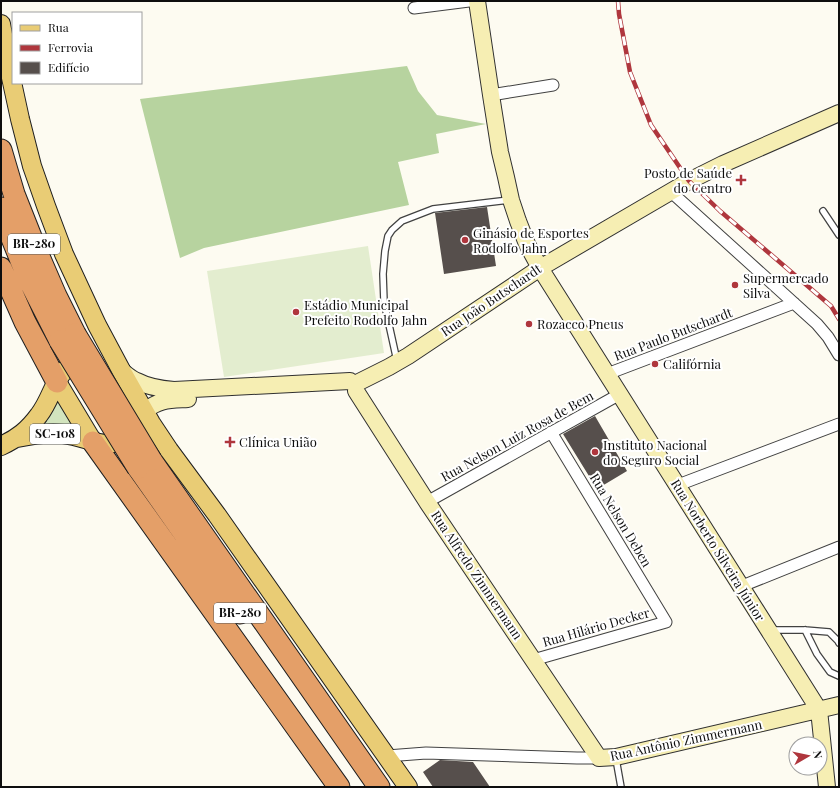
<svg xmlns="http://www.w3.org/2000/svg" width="840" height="788" font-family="'Playfair Display',serif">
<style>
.green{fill:#d2e4be}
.forest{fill:#b7d39f}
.pitch{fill:#e3edcf}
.building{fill:#564f4c}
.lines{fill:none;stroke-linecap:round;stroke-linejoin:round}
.lane-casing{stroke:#414141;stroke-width:8}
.street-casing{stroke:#414141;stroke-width:13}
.secondary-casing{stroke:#303030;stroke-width:18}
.primary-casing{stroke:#1f1f1f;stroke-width:20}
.highway-casing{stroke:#1f1f1f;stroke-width:23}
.lane{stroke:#fff;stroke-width:5.5}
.street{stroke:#fff;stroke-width:11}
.secondary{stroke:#f6eeb3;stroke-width:16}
.primary{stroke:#e9cc75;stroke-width:18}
.highway{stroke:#e49f68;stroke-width:21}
.rail-casing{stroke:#af363d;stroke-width:4.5}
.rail{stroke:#fff;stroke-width:3;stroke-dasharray:9;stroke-linecap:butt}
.highway-bridge-casing{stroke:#1f1f1f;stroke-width:23;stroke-linecap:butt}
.highway-bridge{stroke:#e49f68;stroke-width:21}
.poi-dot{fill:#af363d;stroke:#fff;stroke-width:1.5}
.labels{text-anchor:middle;stroke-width:4;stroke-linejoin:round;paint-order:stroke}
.shield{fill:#fff;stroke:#565656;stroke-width:1}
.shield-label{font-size:12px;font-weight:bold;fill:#0e0e0e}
.poi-label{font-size:13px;fill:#0e0e0e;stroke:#fff;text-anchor:start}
.street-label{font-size:13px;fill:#0e0e0e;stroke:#fff}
</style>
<rect width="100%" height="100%" fill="#fdfbf1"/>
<path class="green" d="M58 397 76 428H36L52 413Z"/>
<path class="forest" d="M407 66 418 91 437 115 486 124 436 134 439 153 398 162 409 205 204 248 180 258 140 99Z"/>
<path class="pitch" d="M368 246 384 353 224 377 207 271Z"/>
<path class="building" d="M487 207 496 266 444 274 435 213Z
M595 416 627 471 597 489 563 434Z
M440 760 473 762 490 787H433L423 772Z"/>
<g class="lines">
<defs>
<path id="lane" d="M823 211 839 235
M397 361 384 302 383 274 385 251 388 236 392 230 402 221 433 209 509 200
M771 630H805L829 632 838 641 839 643
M805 630 817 654 830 672 839 676
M616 759 621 787"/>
<path id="street" d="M414 8 469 1
M491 95 553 85
M670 191 817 324 828 337 839 355
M607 374 794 303
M678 485 839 424
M427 502 620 394
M742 586 839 547
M533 660 666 622 551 432
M387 756 426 753 577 758H599"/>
<path id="secondary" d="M477 1 491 95 500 152 506 177 511 200 518 221 527 244 540 268 819 710 827 787
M121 370C126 374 131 379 137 381 148 387 161 389 174 390L350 381
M359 382 389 367 408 356 540 268 689 181 723 164 839 113
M356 391 427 502 599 758 616 757 839 705
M145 411C159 399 170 400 188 399"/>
<path id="primary" d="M1 24 10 73 20 119 32 166 46 206 64 254 97 325 121 370 151 423 169 450 217 515 408 787
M57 382 93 442
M17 438C31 435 48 432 63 434 92 437 103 454 133 435
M1 446C18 438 28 430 39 415 56 393 54 365 87 359"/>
<path id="highway" d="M1 150 14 194 37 252 56 296 75 334
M1 208 9 231 28 278 60 341
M1 268 25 322 57 382
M93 442 339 787
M151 460 379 787
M138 468 240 613"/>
</defs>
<use href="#lane" class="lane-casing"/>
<use href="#street" class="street-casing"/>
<use href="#secondary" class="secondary-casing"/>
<use href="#primary" class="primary-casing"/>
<use href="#highway" class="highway-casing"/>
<use href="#lane" class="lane"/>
<use href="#street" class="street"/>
<use href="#secondary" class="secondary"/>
<use href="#primary" class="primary"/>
<use href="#highway" class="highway"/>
<defs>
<path id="rail" d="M618 1 619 14 630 72 651 125 689 181 720 211 831 306 839 319"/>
</defs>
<use href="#rail" class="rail-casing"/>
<use href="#rail" class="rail"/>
<defs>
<path id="highway-bridge" d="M75 334 151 460
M60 341 138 468"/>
</defs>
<use href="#highway-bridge" class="highway-bridge-casing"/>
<use href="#highway-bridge" class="highway-bridge"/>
</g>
<g class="poi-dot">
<path d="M739 174h4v4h4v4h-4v4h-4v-4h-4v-4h4z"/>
<circle cx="465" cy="240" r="4"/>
<circle cx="735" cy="285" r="4"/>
<circle cx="296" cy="312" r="4"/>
<circle cx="529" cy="324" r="4"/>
<circle cx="655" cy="364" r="4"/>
<path d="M228 436h4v4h4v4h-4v4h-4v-4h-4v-4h4z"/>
<circle cx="595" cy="452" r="4"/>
</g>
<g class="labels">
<g class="shield">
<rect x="8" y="234" width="52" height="20" rx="3"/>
<rect x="30" y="424" width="50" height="20" rx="3"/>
<rect x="214" y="603" width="52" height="20" rx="3"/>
</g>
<g class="shield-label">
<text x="34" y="248">BR-280</text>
<text x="55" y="438">SC-108</text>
<text x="240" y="617">BR-280</text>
</g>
<g class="poi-label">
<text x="732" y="178" text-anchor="end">Posto de Saúde<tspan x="732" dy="15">do Centro</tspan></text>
<text x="473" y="238">Ginásio de Esportes<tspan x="473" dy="15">Rodolfo Jahn</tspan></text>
<text x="743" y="283">Supermercado<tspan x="743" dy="15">Silva</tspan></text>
<text x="304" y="310">Estádio Municipal<tspan x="304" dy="15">Prefeito Rodolfo Jahn</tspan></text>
<text x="537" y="329">Rozacco Pneus</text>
<text x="663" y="369">Califórnia</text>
<text x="239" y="447">Clínica União</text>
<text x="603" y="450">Instituto Nacional<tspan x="603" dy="15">do Seguro Social</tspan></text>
</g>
<g class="street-label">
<text transform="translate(491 300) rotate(-34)" y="5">Rua João Butschardt</text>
<text transform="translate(673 334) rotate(-21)" y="5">Rua Paulo Butschardt</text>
<text transform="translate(517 436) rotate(-29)" y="5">Rua Nelson Luiz Rosa de Bem</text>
<text transform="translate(621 520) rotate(59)" y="5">Rua Nelson Deben</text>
<text transform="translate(718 550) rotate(58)" y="5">Rua Norberto Silveira Júnior</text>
<text transform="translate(477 575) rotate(56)" y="5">Rua Alfredo Zimmermann</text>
<text transform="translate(596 627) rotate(-16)" y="5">Rua Hilário Decker</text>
<text transform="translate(686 740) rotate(-12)" y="5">Rua Antônio Zimmermann</text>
</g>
</g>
<rect width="840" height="788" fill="none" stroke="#0e0e0e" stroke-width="4"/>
<rect x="12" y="12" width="130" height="72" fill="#ffffff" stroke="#9f9f9f"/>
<rect x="20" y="25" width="20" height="6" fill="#e9cc75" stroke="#9f9f9f"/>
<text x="48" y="32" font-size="12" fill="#0e0e0e">Rua</text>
<rect x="20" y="45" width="20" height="6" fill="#af363d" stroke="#9f9f9f"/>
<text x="48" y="52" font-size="12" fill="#0e0e0e">Ferrovia</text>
<rect x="20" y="62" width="20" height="12" fill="#564f4c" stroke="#9f9f9f"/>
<text x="48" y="72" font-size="12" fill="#0e0e0e">Edifício</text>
<g transform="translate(808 756) rotate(81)"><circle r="19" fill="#ffffff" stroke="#9f9f9f"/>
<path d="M0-3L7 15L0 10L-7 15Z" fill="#af363d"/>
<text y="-6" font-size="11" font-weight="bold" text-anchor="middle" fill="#0e0e0e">N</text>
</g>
</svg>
